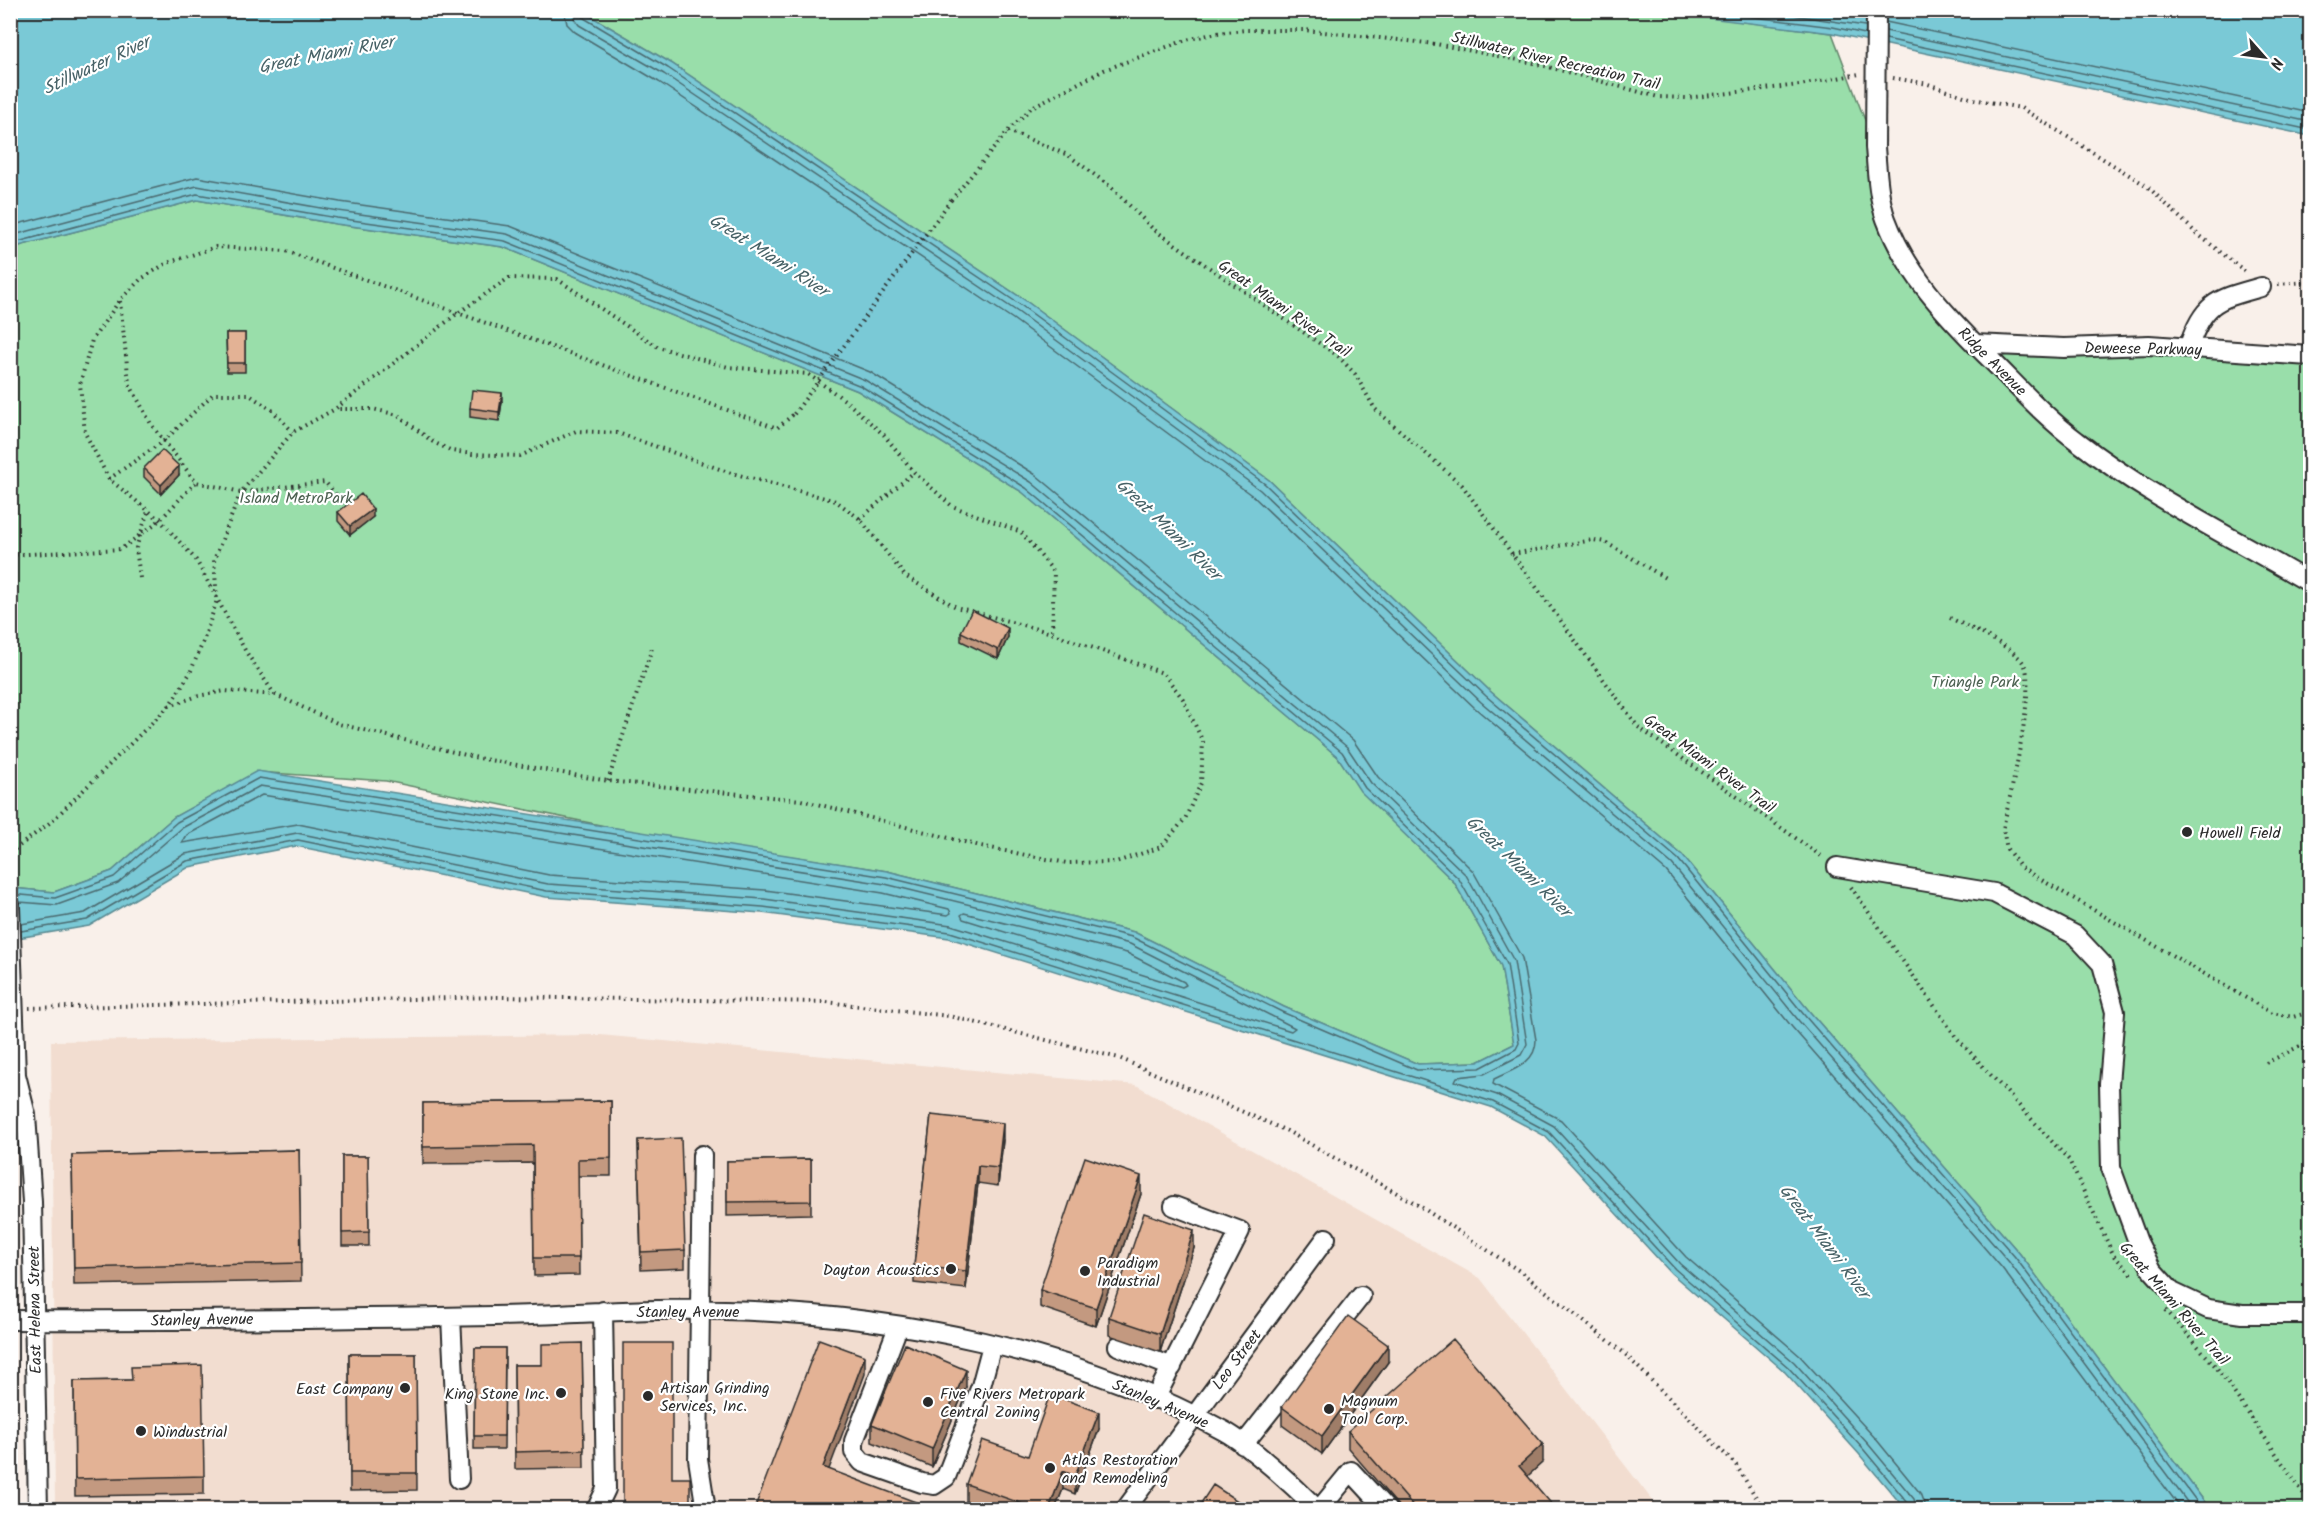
<svg xmlns="http://www.w3.org/2000/svg" width="2321" height="1520" font-family="Kalam,sans-serif">
<style>
.built{fill:#f2ddd0}
.green{fill:#99deaa;stroke:#62846a;stroke-width:1.5}
.water{fill:#7ac9d6;stroke:#5a8a92;stroke-width:1.5}
.lines{fill:none;stroke-linecap:round;stroke-linejoin:round}
.shore{stroke:#4b6a6f;stroke-width:1.5}
.minor-casing{stroke:#2b2b2b;stroke-width:22}
.path{stroke:#2b2b2b;stroke-width:4;stroke-dasharray:1.5 4.5;stroke-linecap:butt}
.minor{stroke:#fff;stroke-width:18}
.minor-bridge-casing{stroke:#2b2b2b;stroke-width:22;stroke-linecap:butt}
.path-bridge{stroke:#2b2b2b;stroke-width:4;stroke-dasharray:1.5 4.5;stroke-linecap:butt}
.minor-bridge{stroke:#fff;stroke-width:18}
.wall{fill:#c39980;stroke:#2b2b2b;stroke-width:1.5}
.shaded-wall{fill:#9f7d68;stroke:#2b2b2b;stroke-width:1.5}
.building{fill:#e3b295;stroke:#2b2b2b;stroke-width:1.5}
.poi-dot{fill:#2b2b2b;stroke:#fff;stroke-width:2}
.labels{text-anchor:middle;stroke-width:4.5;stroke-linejoin:round;paint-order:stroke}
.street-label{font-size:16px;fill:#2b2b2b;stroke:#fff}
.park-label{font-size:16px;fill:#4c6151;stroke:#fff}
.poi-label{font-size:16px;fill:#2b2b2b;stroke:#fff;text-anchor:start}
.water-label{font-size:18px;font-style:italic;fill:#476267;stroke:#fff}
</style>
<rect width="100%" height="100%" fill="#f9f0ea"/>
<filter id="ink" filterUnits="userSpaceOnUse"><feTurbulence type="fractalNoise" baseFrequency=".0167" numOctaves="2"/><feDisplacementMap in="SourceGraphic" scale="12" xChannelSelector="R" yChannelSelector="G"/><feConvolveMatrix kernelMatrix="1 2 1 2 8 2 1 2 1" color-interpolation-filters="sRGB"/></filter>
<g filter="url(#ink)">
<path class="built" d="M600 1035 1136 1085 1480 1278 1659 1509H55L51 1041Z"/>
<path class="green" d="M1651 10 1832 33 1875 147 1885 217 1975 344 2310 356V1509H2210L2020 1254 1810 1012 1682 855 1490 691 1269 480 1026 301 671 63 582 11Z
M197 200 336 224 503 247 858 391 1022 492 1338 757 1361 791 1454 882 1501 966 1514 1044 1478 1062 1418 1064 1284 1007 1134 932 887 871 639 833 386 781 257 772 174 817 112 871 54 892 11 888 10 251 19 246Z"/>
<path class="water" d="M11 11H582L671 63 1026 301 1269 480 1490 691 1682 855 1810 1012 2020 1254 2210 1509H1905L1859 1454 1784 1371 1671 1273 1545 1136 1491 1107 949 938 762 913 546 897 296 846 189 867 89 926 11 939V888L54 892 112 871 174 817 257 771 887 871 1134 932 1284 1007 1418 1064 1478 1062 1514 1044 1501 966 1454 882 1360 791 1338 757 1022 492 858 391 503 247 336 224 197 200 19 246 11 251Z
M1651 11H2310V136L1832 33Z"/>
<g class="lines">
<path class="shore" d="M564 10 567 24 575 32 659 82 1013 319 1254 497 1475 708 1666 871 1792 1027 2002 1268 2182 1510
M573 10 574 18 579 25 664 74 1018 312 1260 490 1481 702 1672 864 1799 1021 2009 1262 2193 1510
M580 10 584 18 668 68 1022 306 1265 484 1486 696 1678 859 1805 1016 2015 1257 2203 1510
M1699 10 1833 27 1865 34
M1759 10 1865 26
M1886 22 2310 113
M1886 31 2310 122
M1886 39 2310 130
M10 226 197 177 340 202 510 226 870 372 1036 475 1353 740 1378 777 1473 871 1522 958 1536 1040C1536 1064 1512 1070 1494 1079L1493 1084 1561 1120 1686 1257 1800 1356 1876 1439 1920 1493 1926 1510
M10 236 197 186 338 211 507 234 865 380 1031 482 1347 747 1371 783 1466 875 1514 961 1527 1044 1521 1055 1484 1074 1457 1077 1455 1081 1497 1095 1554 1126 1680 1264 1794 1362 1869 1445 1914 1499 1917 1510
M10 244 197 194 337 218 505 241 861 386 1026 488 1342 752 1365 788 1459 879 1507 964 1519 1043 1516 1049 1480 1068 1417 1070 1282 1012 1132 937 886 877 259 778 177 822 114 877 55 898 10 894
M262 795 883 893 949 909 951 913 948 915 765 890 549 875 298 824 182 843 187 835Z
M19 902 57 905 118 883 182 828 260 786 885 884 1130 944 1295 1028 1291 1031 951 925 764 899 548 884 297 833 185 854 85 913 21 924
M964 913 1127 953 1184 982 1186 985 1182 987 963 919 961 915Z
M21 931 87 920 187 861 298 840 547 891 763 907 950 932 1493 1102 1549 1132 1675 1269 1788 1367 1864 1450 1908 1503 1909 1510"/>
<defs>
<path id="minor" d="M1875 147C1877 171 1878 197 1886 219 1906 273 1945 314 1985 354 2015 383 2043 416 2077 441 2149 497 2232 537 2310 583
M1975 344 2064 348 2149 345 2310 356
M2188 348C2205 301 2215 300 2261 287
M1837 867 1994 893 2075 935 2102 964 2115 1012 2109 1084 2111 1168 2138 1242 2152 1270 2172 1292 2208 1309 2242 1314H2310
M10 907 16 1075 26 1115 32 1202 38 1510
M702 1155 698 1459 706 1510
M451 1317 459 1479
M10 1320C172 1321 333 1319 494 1316 571 1315 648 1307 725 1310 892 1314 1077 1350 1224 1431 1251 1446 1295 1487 1318 1510
M898 1327 854 1441V1452L862 1462 922 1483 934 1485 946 1477 981 1386 992 1345
M1118 1346 1172 1367
M1155 1399 1240 1231 1174 1206
M1243 1445 1361 1296
M596 1510 606 1489 603 1311
M1125 1510 1326 1238
M1319 1510 1351 1471 1387 1510"/>
</defs>
<use href="#minor" class="minor-casing"/>
<path class="path" d="M1893 78 1928 84 1973 99 2021 108 2147 186 2195 232 2247 273
M1008 131 1068 155 1111 187 1153 229 1338 356 1355 374 1375 409 1462 485 1638 727 1824 858
M951 200 1008 131 1032 107 1104 70 1186 40 1217 33 1245 30H1305L1436 44 1534 63 1658 97 1686 98 1799 85 1859 74
M2278 284 2310 282
M120 301 129 383 151 424 196 482 241 492 325 482 345 505
M109 479 165 440 213 394H248L272 410 293 432
M860 519 914 472
M1512 554 1593 540 1605 542 1667 579
M10 555 121 549 160 520 196 482
M140 578 136 548 148 511
M1950 618C1970 628 2013 646 2024 664 2037 686 2009 799 2003 829L2007 849 2021 868 2272 1013 2293 1017 2310 1012
M275 695 246 652 196 560 160 520 109 479 85 433 80 384 92 340 120 300 141 279 167 263 216 247 286 251 777 428 794 414
M169 706 198 696 225 691 276 695 339 724 478 758 608 781 801 800 980 846 1067 863 1116 862 1161 847 1185 819 1201 783 1203 742 1183 699 1163 673 1052 633 956 607 905 576 860 519 836 501 728 472 618 433 576 431 520 456 472 454 452 451 433 442 398 415 373 409H335
M608 781 653 645
M10 853 52 821 169 706 190 673 203 642 217 600 214 560 241 492 293 432 335 409 458 313 509 278 557 279 658 347 728 367 808 374 846 401 884 435 914 472 952 506 1021 532 1054 572 1052 633
M1851 887 1956 1037 2069 1160 2114 1256 2134 1276
M29 1008 498 997 826 1002 949 1016 1119 1058 1287 1131 1418 1205 1521 1272 1623 1352 1736 1465 1764 1510
M2266 1063 2310 1041
M2166 1310 2217 1368 2310 1503"/>
<use href="#minor" class="minor"/>
<defs>
<path id="minor-bridge" d="M1875 147 1876 10"/>
</defs>
<use href="#minor-bridge" class="minor-bridge-casing"/>
<path class="path-bridge" d="M794 414 951 200"/>
<use href="#minor-bridge" class="minor-bridge"/>
</g>
<path class="wall" d="M226 333H245V372H227Z
M502 402 499 421 470 417V408Z
M144 468 179 475 161 494 144 477Z
M338 512 373 517 350 535 338 521Z
M961 632 1008 637 998 659 961 641Z
M611 1101V1176H578L579 1275 534 1276 533 1163 423 1164V1103Z
M931 1115 1003 1140 998 1186 978 1183 966 1289 914 1283V1266Z
M638 1140 685 1250V1268L641 1270Z
M299 1150 301 1281 74 1285 72 1155Z
M342 1156H368L369 1246H342Z
M811 1159V1214L727 1216V1161Z
M1141 1194 1096 1326 1040 1307V1290Z
M1194 1248 1160 1352 1109 1335V1317Z
M582 1343 584 1468 515 1469 514 1365H542Z
M475 1348H505L504 1449H474Z
M349 1354H416L417 1490 350 1491Z
M1388 1362 1322 1454 1282 1425V1407Z
M131 1380 204 1476V1494L75 1496 74 1381Z
M966 1387 932 1467 872 1442V1424Z
M1099 1429 1075 1494 1063 1489 1055 1509H988L966 1502V1484L1028 1456Z
M1348 1431 1543 1462 1527 1476 1555 1509H1401L1348 1448Z"/>
<path class="shaded-wall" d="M502 393V402L499 421V412Z
M179 466V475L161 494V485Z
M373 509V517L350 535V526Z
M1008 628V637L998 659V650Z
M1003 1123V1140L998 1186V1168Z
M978 1166V1183L966 1289V1271Z
M1141 1176V1194L1096 1326V1308Z
M1194 1230V1248L1160 1352V1334Z
M1388 1345V1362L1322 1454V1436Z
M865 1356V1374L823 1485V1467Z
M966 1370V1387L932 1467V1449Z
M1099 1412V1429L1075 1494V1476Z
M1543 1444V1462L1519 1484V1466Z
M1063 1471V1489L1055 1509H1049Z"/>
<path class="building" d="M226 333H245V363H227Z
M472 390 502 393 499 412 470 408Z
M162 450 179 466 161 485 144 468Z
M361 494 373 509 350 526 338 512Z
M972 610 1008 628 998 650 961 632Z
M611 1101V1158L578 1159 579 1258H534L533 1145 423 1147V1103Z
M931 1115 1003 1123 998 1168 978 1166 966 1271 914 1266Z
M681 1138 685 1250 641 1252 638 1140Z
M299 1150 301 1263 74 1268 72 1155Z
M342 1156H368L369 1232 342 1233Z
M1085 1157 1141 1176 1096 1308 1040 1290Z
M811 1159V1201L727 1202V1161Z
M1144 1213 1194 1230 1160 1334 1109 1317Z
M1348 1316 1388 1345 1322 1436 1282 1407Z
M819 1339 865 1356 823 1467 934 1509H763L755 1507Z
M1453 1339 1543 1444 1519 1466 1555 1508 1553 1509H1416L1348 1431Z
M582 1343 584 1450 515 1452 514 1365H542V1344Z
M623 1343H672V1478H690V1509H623Z
M905 1344 966 1370 932 1449 872 1424Z
M475 1348H505L504 1436H474Z
M349 1354H416L417 1473H350Z
M202 1365 204 1476 75 1479 74 1381 132 1380 131 1367Z
M1050 1394 1099 1412 1075 1476 1063 1471 1049 1509H1037L966 1484 982 1440 1028 1456Z
M1213 1485 1250 1509H1197Z"/>
</g>
<g class="poi-dot">
<circle cx="2187" cy="832" r="6"/>
<circle cx="951" cy="1269" r="6"/>
<circle cx="1085" cy="1271" r="6"/>
<circle cx="405" cy="1388" r="6"/>
<circle cx="561" cy="1393" r="6"/>
<circle cx="648" cy="1396" r="6"/>
<circle cx="928" cy="1402" r="6"/>
<circle cx="1329" cy="1409" r="6"/>
<circle cx="141" cy="1431" r="6"/>
<circle cx="1050" cy="1468" r="6"/>
</g>
<g class="labels">
<g class="street-label">
<text transform="translate(1556 60) rotate(13)" y="6">Stillwater River Recreation Trail</text>
<text transform="translate(1285 308) rotate(35)" y="6">Great Miami River Trail</text>
<text transform="translate(2143 348) rotate(1)" y="6">Deweese Parkway</text>
<text transform="translate(1993 361) rotate(45)" y="6">Ridge Avenue</text>
<text transform="translate(1710 763) rotate(36)" y="6">Great Miami River Trail</text>
<text transform="translate(2175 1303) rotate(49)" y="6">Great Miami River Trail</text>
<text transform="translate(34 1310) rotate(-91)" y="6">East Helena Street</text>
<text x="688" y="1317">Stanley Avenue</text>
<text transform="translate(202 1319) rotate(-1)" y="6">Stanley Avenue</text>
<text transform="translate(1236 1359) rotate(-53)" y="6">Leo Street</text>
<text transform="translate(1161 1403) rotate(23)" y="6">Stanley Avenue</text>
</g>
<g class="park-label">
<text x="296" y="503">Island MetroPark</text>
<text x="1975" y="687">Triangle Park</text>
</g>
<g class="poi-label">
<text x="2199" y="838">Howell Field</text>
<text x="1097" y="1268">Paradigm<tspan x="1097" dy="18">Industrial</tspan></text>
<text x="939" y="1275" text-anchor="end">Dayton Acoustics</text>
<text x="660" y="1393">Artisan Grinding<tspan x="660" dy="18">Services, Inc.</tspan></text>
<text x="393" y="1394" text-anchor="end">East Company</text>
<text x="549" y="1399" text-anchor="end">King Stone Inc.</text>
<text x="940" y="1399">Five Rivers Metropark<tspan x="940" dy="18">Central Zoning</tspan></text>
<text x="1341" y="1406">Magnum<tspan x="1341" dy="18">Tool Corp.</tspan></text>
<text x="153" y="1437">Windustrial</text>
<text x="1062" y="1465">Atlas Restoration<tspan x="1062" dy="18">and Remodeling</tspan></text>
</g>
<g class="water-label">
<text transform="translate(326 54) rotate(-11)" y="6">Great Miami River</text>
<text transform="translate(96 65) rotate(-25)" y="6">Stillwater River</text>
<text transform="translate(769 255) rotate(33)" y="6">Great Miami River</text>
<text transform="translate(1169 529) rotate(44)" y="6">Great Miami River</text>
<text transform="translate(1519 866) rotate(44)" y="6">Great Miami River</text>
<text transform="translate(1825 1241) rotate(53)" y="6">Great Miami River</text>
</g>
</g>
<rect width="2321" height="1520" fill="none" stroke="#fff" stroke-width="36"/>
<rect x="18" y="18" width="2285" height="1484" fill="none" stroke="#2b2b2b" stroke-width="2" filter="url(#ink)"/>
<g transform="translate(2264 57) rotate(118)" stroke="#ffffff" stroke-width="4.5" paint-order="stroke">
<path d="M0-4.5L10 22L0 15L-10 22Z" fill="#2b2b2b"/>
<text y="-9" font-size="16" font-weight="bold" text-anchor="middle" fill="#2b2b2b">N</text>
</g>
</svg>
